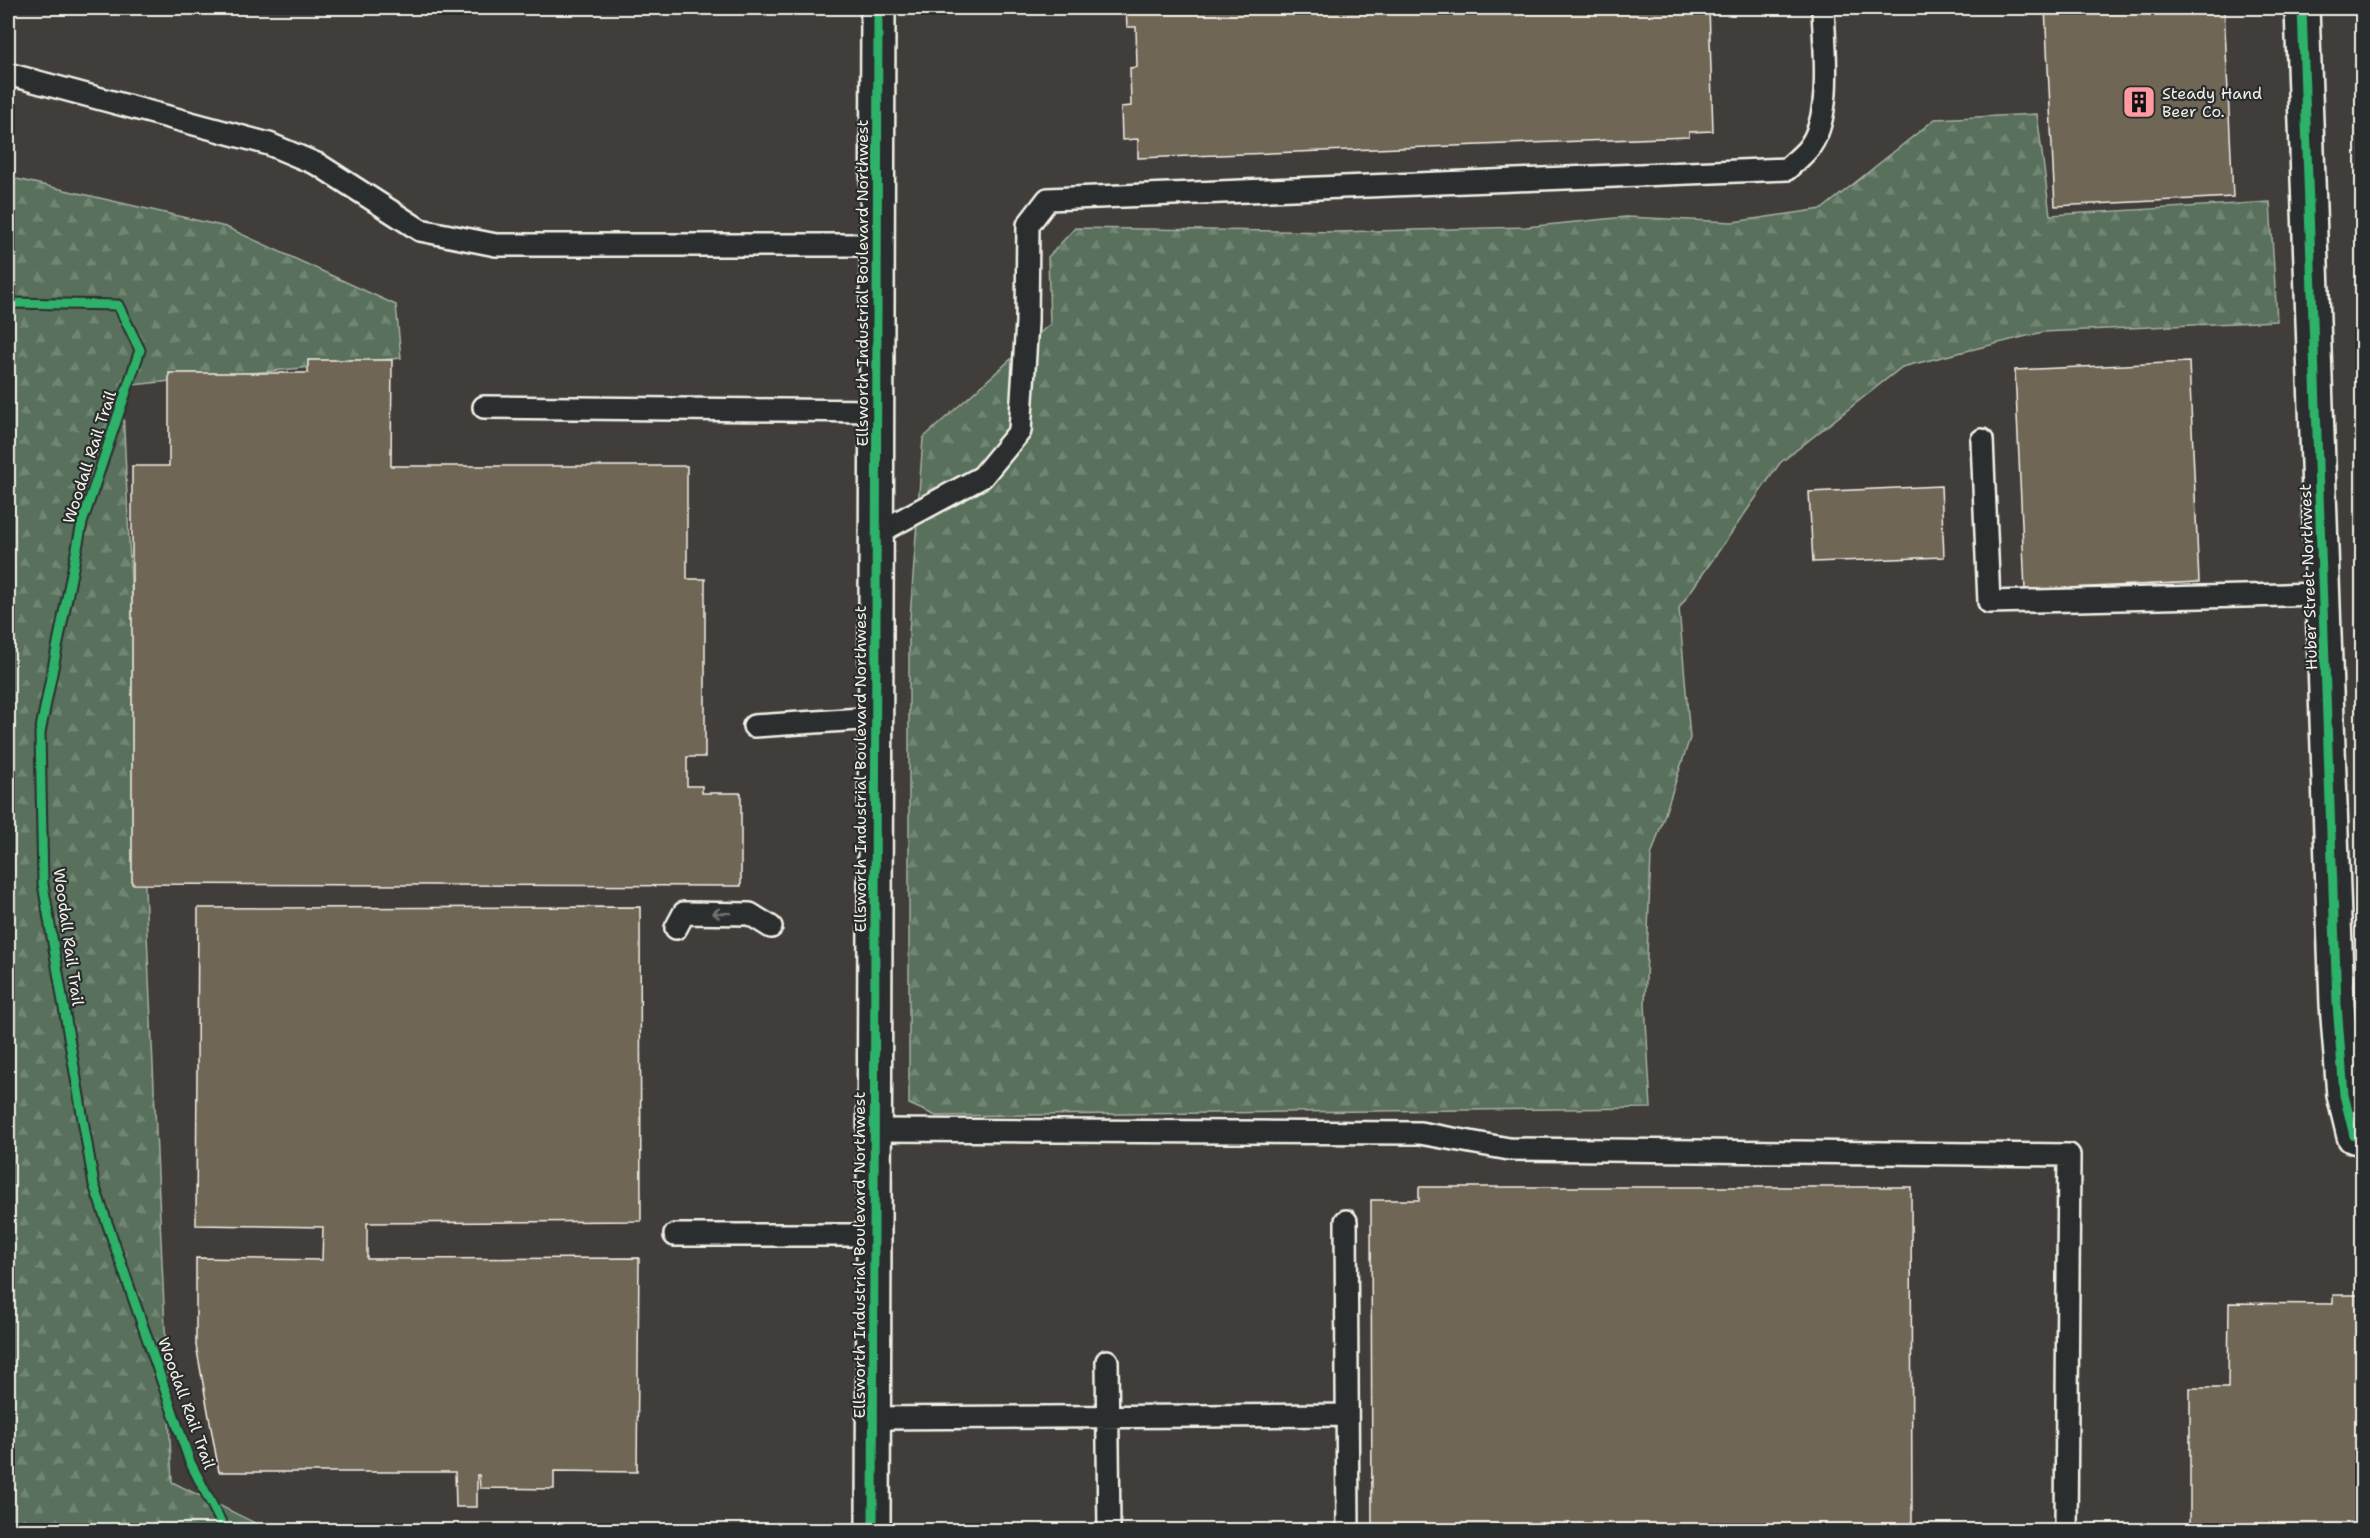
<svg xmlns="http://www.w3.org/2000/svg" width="2370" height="1538" font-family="'Shantell Sans',sans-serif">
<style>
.built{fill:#3f3e3a}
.forest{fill:url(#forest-firs);stroke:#a6b0a2;stroke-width:1.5}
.building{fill:#6f6657;stroke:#f4f1e8;stroke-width:1.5}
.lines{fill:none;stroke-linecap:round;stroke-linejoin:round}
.service-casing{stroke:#f4f1e8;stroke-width:26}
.minor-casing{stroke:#f4f1e8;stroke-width:38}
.service{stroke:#2a2d2e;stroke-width:21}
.minor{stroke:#2a2d2e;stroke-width:33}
.cycleway-casing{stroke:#2a2d2e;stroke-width:13}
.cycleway{stroke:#2db169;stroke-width:9}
.oneway{stroke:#71726f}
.labels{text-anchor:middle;stroke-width:4.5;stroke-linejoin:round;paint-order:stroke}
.poi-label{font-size:16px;fill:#f4f1e8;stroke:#2a2d2e;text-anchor:start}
.street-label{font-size:16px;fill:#f4f1e8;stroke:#2a2d2e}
</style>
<defs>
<pattern id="forest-firs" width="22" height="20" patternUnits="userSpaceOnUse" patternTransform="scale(1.5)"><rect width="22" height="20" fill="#59705c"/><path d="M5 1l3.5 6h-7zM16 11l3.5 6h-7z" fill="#718573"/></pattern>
</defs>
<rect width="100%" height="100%" fill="#2a2d2e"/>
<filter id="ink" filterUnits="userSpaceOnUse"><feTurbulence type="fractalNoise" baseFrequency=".0167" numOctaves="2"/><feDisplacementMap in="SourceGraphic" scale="12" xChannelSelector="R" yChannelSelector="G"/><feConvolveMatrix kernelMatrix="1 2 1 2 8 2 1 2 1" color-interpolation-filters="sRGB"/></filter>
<g filter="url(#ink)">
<path class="built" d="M8 8H2362V1530H269L172 1482 122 385 401 358 226 227 8 177Z"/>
<path class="forest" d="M2037 114 2050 215 2270 202 2277 321 2043 332 1902 367 1780 463 1679 608 1690 738 1651 856 1645 1004 1651 1108 936 1116 909 1104V632L923 438 1050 324 1048 257 1075 228 1337 232 1526 227 1626 217 1733 222 1822 209 1935 119Z
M8 177 226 227 396 305 401 358 122 386 172 1482 269 1530H8Z"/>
<path class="building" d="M1126 8H1709L1713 131 1689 132V137L1138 158V139L1122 140 1121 107 1131 106 1130 68 1137 67 1136 27H1127Z
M2045 8H2224L2233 197 2055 206Z
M308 360H392L391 466H687V579H705V757H687V786H702V793H741V886L132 884V466H169V373H308Z
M2189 362 2199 582 2025 590 2015 370Z
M1941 486 1944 557 1813 562 1809 492Z
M640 907 641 1221 367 1223V1259L639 1258 637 1472 554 1471V1489L480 1488 479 1475H477V1507H456L455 1472H219L196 1345V1258L322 1260 323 1227 196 1225 198 908Z
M1419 1187H1911L1912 1530H1372L1371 1200H1419Z
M2333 1295H2362V1530H2190V1388H2228L2229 1303 2333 1304Z"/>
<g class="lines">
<defs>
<path id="service" d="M8 74 269 144 319 165 420 230 496 245H877
M484 407 877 411
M1982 440 1989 602 2324 594
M876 534 982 477 1020 431 1027 322 1028 225 1048 199 1787 169C1793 163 1801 157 1807 150 1834 119 1824 46 1823 8
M754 726 876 718
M676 928 684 913 750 914 771 927
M875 1130 1420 1133 1509 1149 2069 1155 2066 1530
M1346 1221 1348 1530
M675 1235H874
M1107 1361 1109 1530
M873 1418 1347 1415"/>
<path id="minor" d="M2302 8 2337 1004 2344 1095 2354 1136 2362 1138
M873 1530 878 8"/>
</defs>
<use href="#service" class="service-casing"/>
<use href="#minor" class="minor-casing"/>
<use href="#service" class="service"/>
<use href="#minor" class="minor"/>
<defs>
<path id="cycleway" d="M2302 8 2337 1004 2344 1095 2354 1136 2362 1138
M8 303 118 305 140 350 82 523 40 733 43 884 94 1185 190 1462 225 1530
M873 1530 878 8"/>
</defs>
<use href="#cycleway" class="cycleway-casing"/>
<use href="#cycleway" class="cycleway"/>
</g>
<defs><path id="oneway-shaft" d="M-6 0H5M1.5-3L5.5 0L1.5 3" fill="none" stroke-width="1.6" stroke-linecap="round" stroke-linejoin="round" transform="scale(1.5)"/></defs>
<use class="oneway" href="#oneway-shaft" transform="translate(721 913) rotate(-179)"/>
</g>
<defs>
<symbol id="building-square" viewBox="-11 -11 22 22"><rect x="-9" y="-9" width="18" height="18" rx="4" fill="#ff9aa2" stroke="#2a2d2e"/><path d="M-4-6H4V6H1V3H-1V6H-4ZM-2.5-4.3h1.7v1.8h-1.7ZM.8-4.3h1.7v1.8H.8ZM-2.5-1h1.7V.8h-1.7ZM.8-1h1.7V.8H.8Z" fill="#111"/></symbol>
</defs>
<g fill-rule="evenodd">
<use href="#building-square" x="2120" y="83" width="38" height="38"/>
</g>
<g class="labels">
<g class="poi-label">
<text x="2162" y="99">Steady Hand<tspan x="2162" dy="18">Beer Co.</tspan></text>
</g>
<g class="street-label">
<text transform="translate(862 283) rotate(-90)" y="6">Ellsworth Industrial Boulevard Northwest</text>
<text transform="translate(89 457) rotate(-72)" y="6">Woodall Rail Trail</text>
<text transform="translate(2308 577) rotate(-92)" y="6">Huber Street Northwest</text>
<text transform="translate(860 769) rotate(-90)" y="6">Ellsworth Industrial Boulevard Northwest</text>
<text transform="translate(69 937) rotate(82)" y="6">Woodall Rail Trail</text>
<text transform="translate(859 1255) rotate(-90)" y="6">Ellsworth Industrial Boulevard Northwest</text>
<text transform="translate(187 1403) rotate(70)" y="6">Woodall Rail Trail</text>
</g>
</g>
<rect width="2370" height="1538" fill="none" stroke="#2a2d2e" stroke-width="30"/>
<rect x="15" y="15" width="2340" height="1508" fill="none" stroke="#f4f1e8" stroke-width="2" filter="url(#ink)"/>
</svg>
